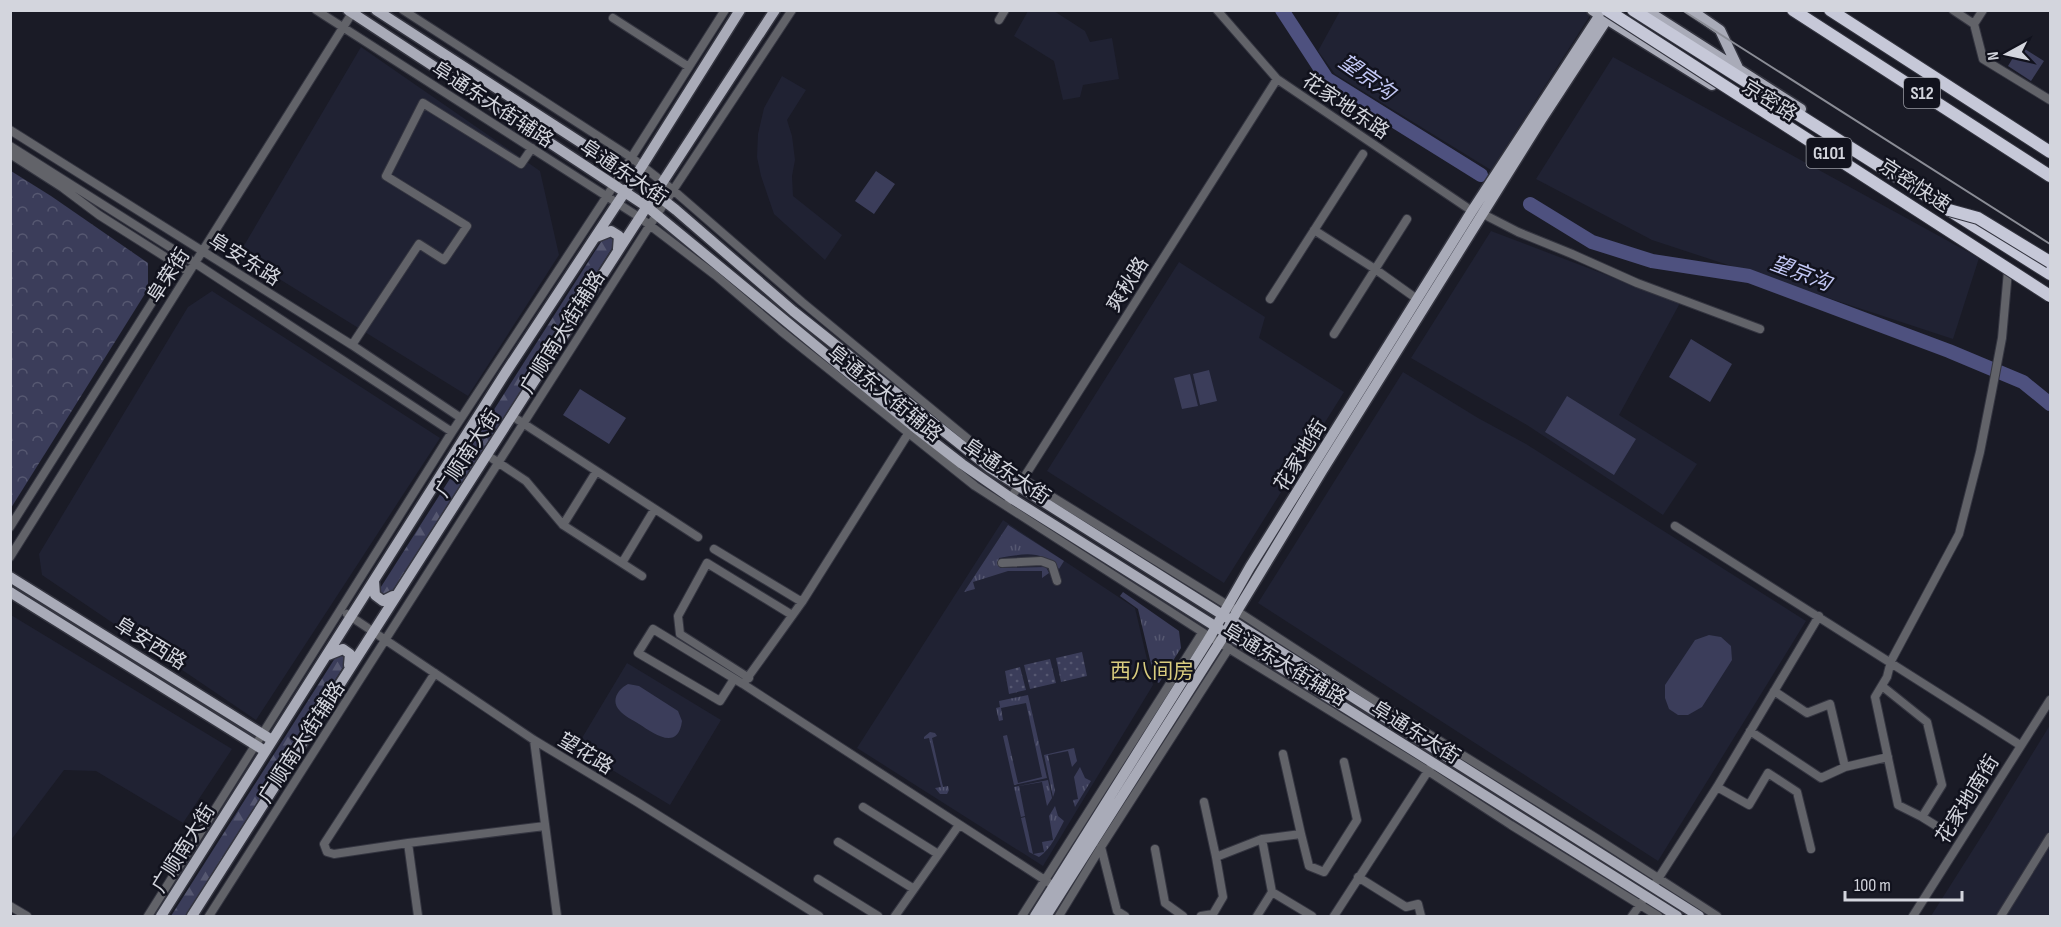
<svg xmlns="http://www.w3.org/2000/svg" width="2061" height="927" font-family="'Sofia Sans Condensed','Noto Sans SC',sans-serif">
<style>
.built{fill:#202233}
.grass{fill:url(#grass-tufts)}
.forest{fill:url(#forest-firs)}
.park{fill:url(#park-crowns)}
.garden{fill:url(#garden-dots)}
.pitch{fill:#3b3d5a}
.lines{fill:none;stroke-linecap:round;stroke-linejoin:round}
.river{stroke:#4e517f;stroke-width:14}
.minor-casing{stroke:#343540;stroke-width:10}
.major-casing{stroke:#343540;stroke-width:13}
.highway-casing{stroke:#343540;stroke-width:14}
.minor{stroke:#626369;stroke-width:8}
.major{stroke:#a9abb8;stroke-width:10}
.highway{stroke:#c6c8d8;stroke-width:12}
.rail{stroke:#8a8c95;stroke-width:2}
.highway-bridge-casing{stroke:#343540;stroke-width:14;stroke-linecap:butt}
.highway-bridge{stroke:#c6c8d8;stroke-width:12}
.labels{text-anchor:middle;stroke-width:5;stroke-linejoin:round;paint-order:stroke}
.shield{fill:#11121d;stroke:#999aa3;stroke-width:1.5}
.shield-label{font-size:18px;font-weight:bold;fill:#d3d5dd}
.street-label{font-size:20px;fill:#d3d5dd;stroke:#11121d}
.water-label{font-size:21px;font-style:italic;fill:#c2c7f4;stroke:#11121d}
.neighbourhood-label{font-size:21px;fill:#d9cc7e;stroke:#11121d}
</style>
<defs>
<pattern id="grass-tufts" width="24" height="20" patternUnits="userSpaceOnUse" patternTransform="scale(1.5)"><rect width="24" height="20" fill="#3b3d5a"/><path d="M3 7l-1-3M5 7V3M7 7l1-3M15 17l-1-3M17 17v-4M19 17l1-3" fill="none" stroke="#565871"/></pattern>
<pattern id="forest-firs" width="22" height="20" patternUnits="userSpaceOnUse" patternTransform="scale(1.5)"><rect width="22" height="20" fill="#3b3d5a"/><path d="M5 1l3.5 6h-7zM16 11l3.5 6h-7z" fill="#565871"/></pattern>
<pattern id="park-crowns" width="20" height="18" patternUnits="userSpaceOnUse" patternTransform="scale(1.5)"><rect width="20" height="18" fill="#3b3d5a"/><path d="M2 6a3 3 0 1 1 6 0M12 15a3 3 0 1 1 6 0" fill="none" stroke="#565871"/></pattern>
<pattern id="garden-dots" width="8" height="8" patternUnits="userSpaceOnUse" patternTransform="scale(1.5)"><rect width="8" height="8" fill="#3b3d5a"/><path d="M2 2h.1M6 6h.1" fill="none" stroke="#565871" stroke-width="1.8" stroke-linecap="round"/></pattern>
</defs>
<rect width="100%" height="100%" fill="#1a1b26"/>
<path class="built" d="M1028 11H1054L1085 31 1090 42 1112 38 1119 79 1083 85 1080 97 1063 100 1054 61 1014 36Z
M1340 11H1593L1491 170 1335 74 1318 51Z
M361 47 540 171 559 255 468 396 239 254Z
M1613 57 1979 258 1953 339 1652 240 1536 179Z
M782 76 806 90 787 120 792 136 795 160 792 176 793 196 842 235 825 260 774 214 761 176 757 157 758 134 764 108Z
M1491 231 1680 303 1619 415 1697 464 1663 515 1527 425 1411 358Z
M1179 262 1265 317 1259 338 1344 392 1224 583 1047 471Z
M212 291 440 438 256 720 42 575 39 554 188 307Z
M1403 372 1478 418 1526 444 1806 621 1658 861 1258 603Z
M1003 520 1135 608 1153 685 1043 866 857 748Z
M11 615 232 749 183 823 96 771 64 770 11 840Z
M627 663 721 720 670 805 576 748Z
M2050 725V916H1931L1988 826Z"/>
<path class="grass" d="M1008 525 1064 561 1059 569C1043 549 1022 554 999 558L1000 568 1046 567 1049 573 1042 578V571H1008L973 582 975 589 964 592Z
M1123 592 1179 631 1181 648 1159 683 1155 681 1138 609 1120 596Z
M1028 695 1047 778 1014 785 1003 736 1007 735 1018 783 1042 777 1026 703 1001 708 1003 720 999 721 996 708 1000 707 999 701Z
M930 732 935 733 937 736 932 738 943 787 948 786 949 790 947 794H940L935 788 941 787 929 738 924 739V737Z
M1074 748 1077 761 1072 767 1068 751 1048 755 1055 791 1053 797 1044 755Z
M1080 767 1085 778 1091 781 1075 807 1073 800 1078 799 1074 777Z
M1048 780 1052 798 1047 806 1042 782 1019 786 1025 816 1021 817 1014 787Z
M1055 806 1058 816 1064 821C1057 834 1051 849 1039 857L1029 852 1021 818 1025 817 1033 854 1044 852 1042 842 1053 840 1049 816Z"/>
<path class="forest" d="M610 235 616 242 389 596 384 597 379 594V590L604 237Z
M342 653 346 656 347 661 185 916H171L337 655Z"/>
<path class="park" d="M11 171 51 196 148 263V289L11 508Z"/>
<path class="garden" d="M1082 652 1087 676 1061 682 1056 658Z
M1050 659 1056 683 1030 689 1024 665Z
M1020 667 1026 690 1009 694 1005 671Z"/>
<path class="pitch" d="M2020 46 2044 61 2031 81 2008 66Z
M876 171 895 184 874 214 855 201Z
M1691 339 1732 364 1710 402 1669 377Z
M1209 370 1217 401 1200 405 1193 374Z
M1190 374 1198 406 1182 409 1174 378Z
M580 389 626 418 609 444 563 415Z
M1567 396 1636 439 1614 475 1545 432Z
M1709 635 1721 637 1731 646 1732 660 1702 707 1688 715H1678L1669 709 1665 698V685L1695 640Z
M628 684 639 686 678 711 682 721C678 752 653 733 639 724 633 720 624 716 620 711 610 701 618 689 628 684Z"/>
<g class="lines">
<path class="river" d="M1282 10 1327 79 1481 175
M1530 204 1592 242 1652 261 1749 276 1949 351 2023 382 2050 404"/>
<defs>
<path id="minor" d="M316 10 639 217 715 275 781 331 975 486 1210 637 1428 771 1511 825 1658 916
M403 10 632 158 673 190 802 302 996 462 1237 611 1374 700 1596 838 1717 916
M1217 10 1277 79 1472 211
M1953 10 1974 24 1983 59 2050 100
M613 18 689 67
M999 20 1005 10
M1974 24 1983 10
M10 130 352 345 461 418
M10 146 195 263 452 432
M10 154 63 188 99 215 189 272
M1483 214 1518 232 1572 254 1637 283 1760 329
M1314 230 1375 269 1417 299
M1270 299 1363 154
M1334 334 1407 219
M352 345 419 244 444 260 467 226 386 176 423 103 521 164 532 148
M512 416 698 537
M487 455 526 481 563 525 642 576
M1009 501 1277 79
M563 525 596 472
M1675 526 2020 745
M10 527 182 255
M714 549 802 602
M10 557 354 10
M622 563 654 510
M1002 563 1041 561 1052 565 1057 581
M347 614 534 740 637 802 819 916
M749 678 680 634 678 616 707 563 792 615
M734 679 720 701 638 653 653 629 743 684 1054 886
M743 684 802 602 911 429
M1882 686 1927 722 1942 785 1922 817
M1774 691 1807 713 1830 704 1845 767
M1750 731 1821 778 1845 767 1888 757
M534 740 557 916
M1717 787 1749 805 1768 773 1797 792 1811 849
M1204 802 1216 857
M863 807 938 854
M1943 830 1922 817 1898 805 1875 697 1887 677 1891 661 1959 534 1980 452 1992 391 2002 338 2008 271
M1301 834 1309 866 1324 872 1357 820 1344 762
M838 842 914 889
M408 843 334 854 327 852 324 844 435 673
M1101 847 1117 911 1125 916
M1155 849 1165 903 1183 916
M1358 877 1406 907 1418 904 1421 916
M818 879 878 916
M1656 882 1717 787 1819 616
M1272 892 1312 916
M10 906 27 916
M148 916 452 432 607 196 725 10
M209 916 650 225 792 10
M418 916 408 843 545 826
M895 916 959 825
M1022 916 1202 633
M1059 916 1101 847 1229 648
M1201 916 1213 914 1223 897 1216 857 1262 839 1301 834 1283 754
M1257 916 1272 892 1262 839
M1334 916 1430 768
M1632 916 1642 902
M1913 916 2050 700
M2001 916 2050 837"/>
<path id="major" d="M348 10 646 206 913 426 962 464 1011 498 1677 916
M376 10 634 177 676 210 793 311 990 468 1699 916
M1592 10 1712 85
M1646 10 1801 109
M1691 10 1720 30 1738 68
M596 237 611 231 619 236 618 249
M10 577 272 740
M374 581 375 595 383 601 393 596
M10 592 265 751
M328 655 343 649 350 654 349 665
M161 916 506 372 642 166 740 10
M192 916C385 614 577 311 775 10
M1035 916 1210 637 1250 567 1472 211 1603 10
M1046 916 1225 634 1237 611 1322 471 1541 120 1613 10"/>
<path id="highway" d="M1633 10 2050 274
M1793 10 2050 176
M1830 10 2050 152"/>
</defs>
<use href="#minor" class="minor-casing"/>
<use href="#major" class="major-casing"/>
<use href="#highway" class="highway-casing"/>
<use href="#minor" class="minor"/>
<use href="#major" class="major"/>
<use href="#highway" class="highway"/>
<path class="rail" d="M1682 10 2050 244"/>
<defs>
<path id="highway-bridge" d="M1607 10 2050 296
M1949 210 1978 218 2050 262"/>
</defs>
<use href="#highway-bridge" class="highway-bridge-casing"/>
<use href="#highway-bridge" class="highway-bridge"/>
</g>
<g class="labels">
<g class="shield">
<rect x="1904" y="78" width="36" height="30" rx="4.5"/>
<rect x="1806.5" y="138" width="45" height="30" rx="4.5"/>
</g>
<g class="shield-label">
<text x="1922" y="99">S12</text>
<text x="1829" y="159">G101</text>
</g>
<g class="street-label">
<text transform="translate(1770 100) rotate(32)" y="7">京密路</text>
<text transform="translate(493 104) rotate(33)" y="7">阜通东大街辅路</text>
<text transform="translate(1346 106) rotate(34)" y="7">花家地东路</text>
<text transform="translate(624 172) rotate(34)" y="7">阜通东大街</text>
<text transform="translate(1915 185) rotate(33)" y="7">京密快速</text>
<text transform="translate(245 259) rotate(32)" y="7">阜安东路</text>
<text transform="translate(168 275) rotate(-57)" y="7">阜荣街</text>
<text transform="translate(1127 284) rotate(-58)" y="7">爽秋路</text>
<text transform="translate(562 332) rotate(-58)" y="7">广顺南大街辅路</text>
<text transform="translate(885 393) rotate(39)" y="7">阜通东大街辅路</text>
<text transform="translate(467 453) rotate(-57)" y="7">广顺南大街</text>
<text transform="translate(1300 455) rotate(-58)" y="7">花家地街</text>
<text transform="translate(1007 471) rotate(34)" y="7">阜通东大街</text>
<text transform="translate(151 643) rotate(32)" y="7">阜安西路</text>
<text transform="translate(1285 664) rotate(31)" y="7">阜通东大街辅路</text>
<text transform="translate(1416 732) rotate(32)" y="7">阜通东大街</text>
<text transform="translate(301 742) rotate(-57)" y="7">广顺南大街辅路</text>
<text transform="translate(586 753) rotate(31)" y="7">望花路</text>
<text transform="translate(1967 799) rotate(-58)" y="7">花家地南街</text>
<text transform="translate(183 848) rotate(-58)" y="7">广顺南大街</text>
</g>
<g class="water-label">
<text transform="translate(1367 77) rotate(35)" y="7">望京沟</text>
<text transform="translate(1801 273) rotate(21)" y="7">望京沟</text>
</g>
<g class="neighbourhood-label">
<text x="1152" y="678">西八间房</text>
</g>
</g>
<rect width="2061" height="927" fill="none" stroke="#d3d5dd" stroke-width="24"/>
<g transform="translate(2007 54) rotate(262)" stroke="#11121d" stroke-width="4.5" paint-order="stroke">
<path d="M0-4.5L10 22L0 15L-10 22Z" fill="#d3d5dd"/>
<text y="-9" font-size="16" font-weight="bold" text-anchor="middle" fill="#d3d5dd">N</text>
</g>
<path d="M1845 891v9h117v-9" fill="none" stroke="#d3d5dd" stroke-width="3"/>
<text x="1854" y="891" font-size="18" fill="#d3d5dd" stroke="#11121d" stroke-width="4.5" paint-order="stroke">100 m</text>
</svg>
